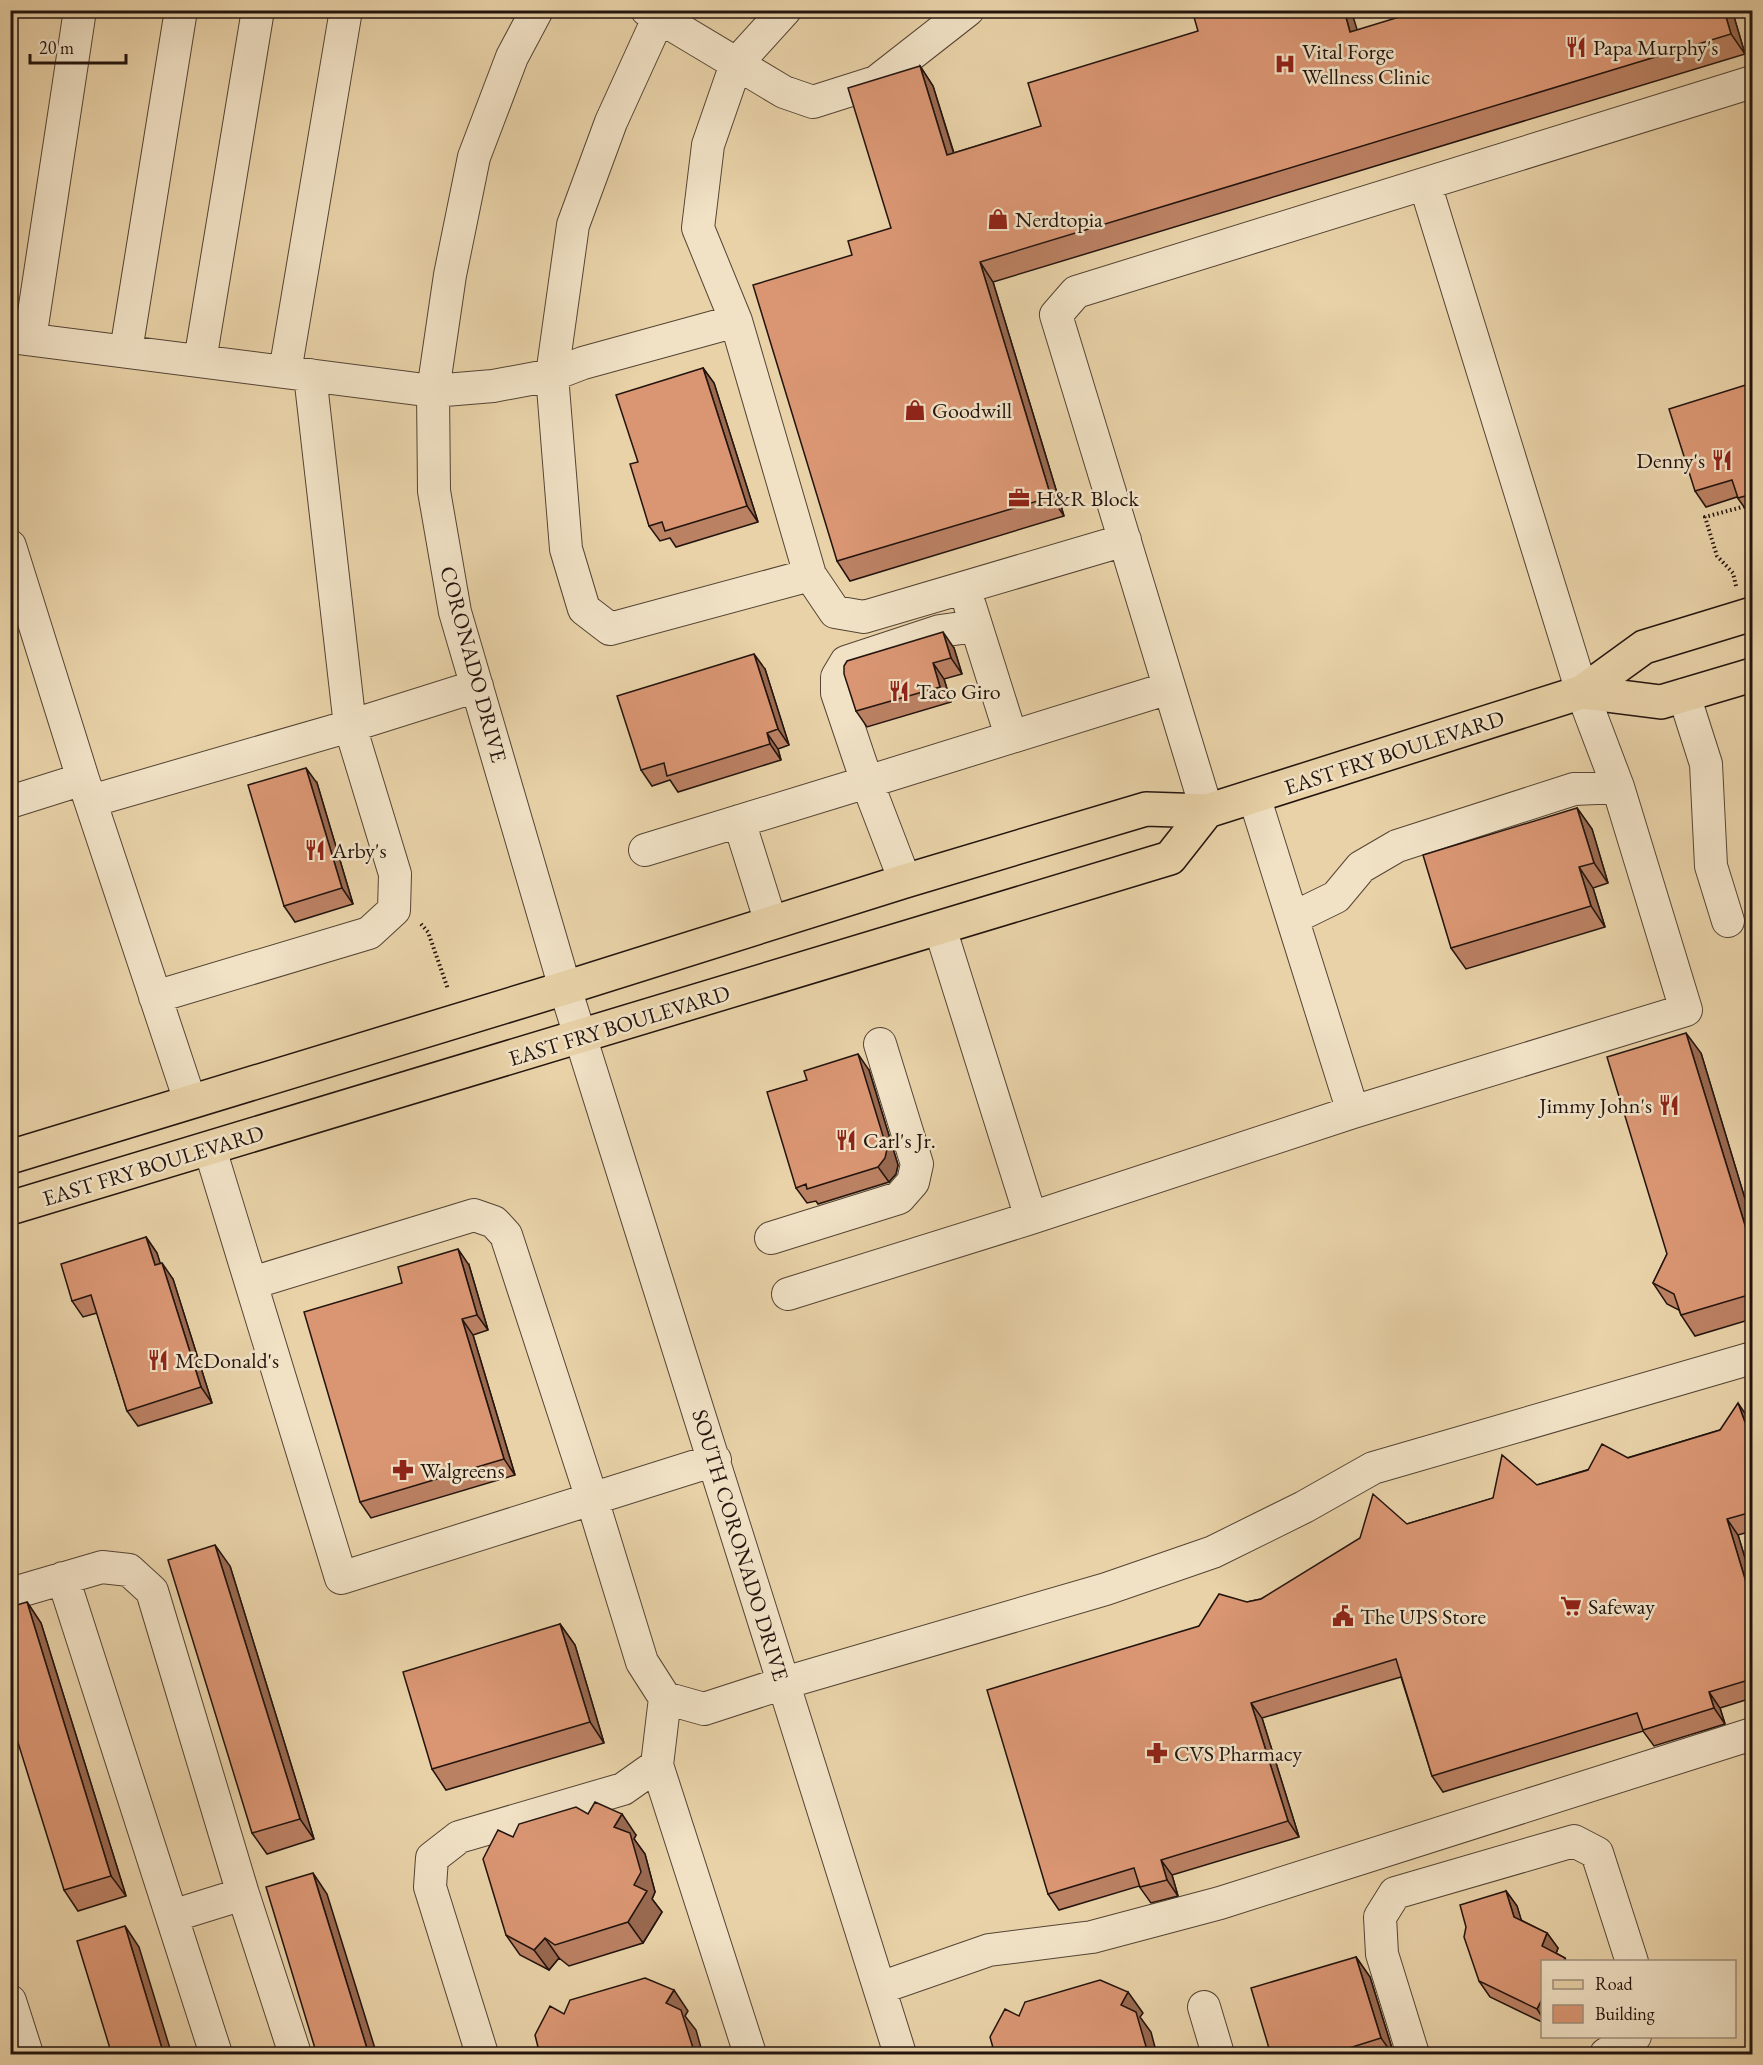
<svg xmlns="http://www.w3.org/2000/svg" width="1763" height="2065" font-family="'EB Garamond',serif">
<style>
.lines{fill:none;stroke-linecap:round;stroke-linejoin:round}
.minor-casing{stroke:#544434;stroke-width:34}
.major-casing{stroke:#23140e;stroke-width:36}
.path{stroke:#23140e;stroke-width:4;stroke-dasharray:1.5 3;stroke-linecap:butt}
.minor{stroke:#f1e2c6;stroke-width:32}
.major{stroke:#e9d2a8;stroke-width:33}
.wall{fill:#bb8163;stroke:#23140e;stroke-width:1.5}
.shaded-wall{fill:#996950;stroke:#23140e;stroke-width:1.5}
.building{fill:#da9673;stroke:#23140e;stroke-width:1.5}
.labels{text-anchor:middle;stroke-width:5;stroke-linejoin:round;paint-order:stroke}
.poi-label{font-size:22px;fill:#23140e;stroke:#f1e2c6;text-anchor:start}
.street-label{font-size:22px;fill:#23140e;stroke:#f1e2c6}
</style>
<rect width="100%" height="100%" fill="#e9d2a8"/>
<filter id="stains"><feTurbulence type="fractalNoise" baseFrequency=".00333" numOctaves="4"/><feColorMatrix values="0 0 0 0 .2 0 0 0 0 .09 0 0 0 0 .02 0 0 0 .5 -.17"/></filter>
<radialGradient id="worn" r=".72"><stop offset=".6" stop-color="#630" stop-opacity="0"/><stop offset="1" stop-color="#630" stop-opacity=".3"/></radialGradient>
<g class="lines">
<defs>
<path id="minor" d="M537 10 512 57 474 157 450 275 433 391 434 491 455 612 565 988 900 2054
M647 10 784 92 813 102 876 82 968 10
M662 10 611 122 573 225 552 375 566 549 584 609 610 629 810 575
M785 10 736 64 708 145 698 228 736 321 810 575 835 612 864 617 1125 540
M10 337 433 391 493 386 552 375 583 363 736 321
M30 339 80 10
M126 351 181 10
M200 361 258 10
M285 372 346 10
M10 546 83 779 190 1101
M970 606 1011 736
M1684 695 1706 764 1711 866 1728 921
M1254 796 1353 1112
M91 801 350 726 477 686
M10 802 83 779
M1207 811 1056 315 1076 292 1752 82
M739 821 771 923
M645 850 867 782 837 693V677L846 662 940 631 976 626
M905 881 867 782 1169 688
M1293 918 1336 897 1361 867 1397 846 1574 789 1618 787
M940 928 1031 1218
M155 997 369 933 394 910 395 874 350 726 310 375
M210 1149 341 1578 715 1460
M771 1238 899 1198 913 1182 917 1164 880 1044
M252 1283 474 1215 494 1222 506 1235 592 1499 642 1662 665 1698 704 1709 784 1683 1106 1589 1213 1552 1304 1507 1373 1468 1752 1358
M788 1294 1031 1218 1353 1112 1686 1010 1618 787 1582 692 1425 184
M63 1578 216 2054
M10 1594 102 1567 129 1570 152 1591 243 1894 295 2054
M665 1698 657 1765 750 2054
M172 1916 243 1894
M880 1988 989 1950 1092 1937 1220 1903 1752 1734
M10 2001 27 2054
M1204 2007 1218 2054
M482 2054 430 1887 432 1858 459 1837 623 1789 657 1765
M1413 2054 1382 1954 1380 1917 1395 1893 1574 1841 1597 1853 1632 1962
M1606 2054 1635 2036"/>
<path id="major" d="M1582 692 1661 702 1752 675
M10 1157 565 988 905 881 1146 809 1207 811 1582 692 1644 647 1752 614
M10 1208 1170 858 1207 811"/>
</defs>
<use href="#minor" class="minor-casing"/>
<use href="#major" class="major-casing"/>
<path class="path" d="M1736 586 1733 573 1717 556 1705 517 1746 506
M421 924 428 932 448 989"/>
<use href="#minor" class="minor"/>
<use href="#major" class="major"/>
</g>
<path class="wall" d="M1732 10 1745 54 993 282 1064 516 850 581 837 561 852 255 891 228 920 66 933 86 954 153 1357 30Z
M703 368 714 383 758 522 676 547 670 538 660 541 649 526 638 462Z
M1752 383V513L1749 514 1737 497 1706 507 1695 491Z
M954 648 962 674 944 679 951 702 867 727 856 711Z
M765 669 789 745 778 749 781 760 678 792 670 780 652 786 641 770Z
M317 783 353 904 295 922 284 906Z
M1577 808 1592 829 1608 883 1593 888 1605 927 1466 969 1451 948Z
M1701 1053 1752 1222V1319L1695 1336 1681 1315 1679 1310 1667 1304 1653 1283 1667 1254Z
M869 1070 898 1165 896 1174 889 1182 818 1204 816 1201 807 1203 796 1188Z
M146 1237 157 1253 160 1264 173 1279 212 1403 138 1426 127 1411 97 1313 83 1317 72 1301Z
M469 1265 488 1330 473 1335 515 1475 371 1518 360 1502Z
M1749 1419 1752 1427V1531L1738 1535 1752 1581V1698L1720 1708 1725 1724 1654 1746 1643 1731 1443 1792 1432 1776 1401 1677 1262 1718 1299 1837 1172 1875 1178 1896 1151 1903 1139 1886 1059 1910 1048 1894 1199 1626 1247 1602 1261 1599 1407 1524 1720 1430Z
M230 1566 314 1839 267 1854 252 1833Z
M27 1602 41 1623 126 1896 78 1911 64 1890Z
M560 1624 575 1645 604 1743 446 1790 432 1769Z
M588 1814 636 1835 634 1839 645 1854 655 1892 652 1899 662 1912 643 1943 569 1966 559 1958 549 1970 520 1955 506 1935 513 1837Z
M1506 1891 1517 1906 1521 1920 1547 1933 1558 1948 1556 1953 1565 1958 1567 1962H1542V2022L1490 1997 1479 1981Z
M1356 1957 1370 1977 1394 2055H1271Z"/>
<path class="shaded-wall" d="M1344 10H1351L1364 52 1350 32Z
M1724 10H1732L1745 54 1731 34Z
M920 66 933 86 960 174 947 155Z
M980 262 993 282 1064 516 1051 497Z
M703 368 714 383 758 522 747 506Z
M943 632 954 648 962 674 951 658Z
M754 654 765 669 789 745 778 729Z
M933 663 944 679 951 702 940 687Z
M767 733 778 749 781 760 770 744Z
M306 768 317 783 353 904 342 888Z
M1577 808 1592 829 1608 883 1594 863Z
M1579 867 1593 888 1605 927 1591 906Z
M1686 1033 1701 1053 1752 1222V1248Z
M858 1054 869 1070 898 1165 896 1174 889 1182 878 1167Z
M146 1237 157 1253 166 1281 155 1265Z
M458 1249 469 1265 488 1330 477 1315Z
M162 1263 173 1279 212 1403 201 1387Z
M462 1319 473 1335 515 1475 504 1459Z
M1738 1403 1749 1419 1752 1427V1437L1745 1422Z
M1727 1519 1738 1535 1752 1581V1602Z
M215 1545 230 1566 314 1839 300 1819Z
M27 1602 41 1623 126 1896 111 1876Z
M560 1624 575 1645 604 1743 590 1722Z
M1709 1692 1720 1708 1725 1724 1714 1708Z
M1251 1703 1262 1718 1299 1837 1288 1821Z
M622 1814 636 1835 634 1839 645 1854 655 1892 652 1899 662 1912 643 1943 628 1922 634 1885 614 1827Z
M1161 1860 1172 1875 1178 1896 1167 1880Z
M313 1873 327 1894 377 2055H369Z
M1506 1891 1517 1906 1525 1932 1514 1917Z
M125 1926 139 1947 172 2055H164Z
M1547 1933 1558 1948 1553 1962 1542 1946Z
M545 1938 559 1958 549 1970 534 1950Z
M1356 1957 1370 1977 1394 2055H1393L1381 2038Z
M674 1990 688 2011 685 2016 696 2030 703 2055H689L666 2003Z
M1128 1992 1143 2013 1140 2017 1151 2032 1157 2055H1145L1121 2005Z
M1542 1999V2017L1537 2009Z"/>
<path class="building" d="M1192 10H1344L1350 32 1422 10H1724L1731 34 980 262 1051 497 837 561 753 285 852 255 848 241 891 228 848 88 920 66 947 155 1041 126 1028 83 1198 31Z
M703 368 747 506 665 531 662 522 649 526 630 464 638 462 616 395Z
M1752 383V494L1738 498 1732 480 1695 491 1669 409Z
M943 632 951 658 933 663 940 687 856 711 844 674V666L847 661Z
M754 654 778 729 767 733 770 744 667 776 664 763 641 770 617 696Z
M306 768 342 888 284 906 248 785Z
M1577 808 1594 863 1579 867 1591 906 1451 948 1423 855Z
M1686 1033 1752 1248V1294L1681 1315 1674 1294 1653 1283 1667 1254 1607 1057Z
M858 1054 887 1149 885 1158 878 1167 807 1189 806 1184 796 1188 767 1092 807 1080 804 1071Z
M146 1237 155 1265 162 1263 201 1387 127 1411 91 1295 72 1301 61 1264Z
M458 1249 477 1315 462 1319 504 1459 360 1502 304 1312 402 1283 398 1267Z
M1738 1403 1745 1422 1748 1421 1752 1437V1512L1727 1519 1752 1602V1679L1709 1692 1714 1708 1643 1730 1637 1713 1432 1776 1396 1659 1251 1703 1288 1821 1161 1860 1167 1880 1140 1887 1134 1868 1048 1894 987 1690 1199 1626 1219 1594 1247 1602 1261 1599 1360 1538 1373 1494 1407 1524 1493 1498 1502 1455 1537 1485 1588 1470 1602 1444 1628 1458 1720 1430Z
M215 1545 300 1819 252 1833 168 1560Z
M27 1602 111 1876 64 1890 10 1717V1607Z
M560 1624 590 1722 432 1769 403 1672Z
M595 1802 622 1814 614 1827 630 1833 641 1872 634 1885 647 1891 628 1922 555 1945 545 1938 534 1950 506 1935 483 1859 498 1830 513 1837 519 1824 576 1807 588 1814Z
M313 1873 369 2055H317L266 1887Z
M1506 1891 1514 1917 1547 1933 1542 1946 1565 1958 1563 1962H1542V1999L1537 2009 1479 1981 1464 1937 1466 1927 1460 1905Z
M125 1926 164 2055H112L77 1941Z
M1356 1957 1381 2038 1327 2055H1271L1251 1988Z
M645 1978 674 1990 666 2003 681 2010 693 2048 689 2055H540L535 2035 550 2006 564 2014 570 2000Z
M1100 1980 1128 1992 1121 2005 1136 2012 1147 2050 1145 2055H995L990 2037 1005 2009 1019 2016 1025 2002Z"/>
<defs>
<symbol id="restaurant-bare" viewBox="-9 -9 18 18"><path d="M-5-6h1v4h1v-4h1v4h1v-4h1v5L-1.5 .5V6h-2V.5L-5-1ZM5-6V6H3V1.5H1.5Q1.5-4 5-6Z" fill="#8f2418" stroke="#f1e2c6" stroke-width="2.5" paint-order="stroke"/></symbol>
<symbol id="hospital-bare" viewBox="-9 -9 18 18"><path d="M-5-5h3v3.5h4V-5h3V5h-3V1.5h-4V5h-3Z" fill="#8f2418" stroke="#f1e2c6" stroke-width="2.5" paint-order="stroke"/></symbol>
<symbol id="shop-bare" viewBox="-9 -9 18 18"><path d="M-5-2.5h2.3a2.7 3.5 0 0 1 5.4 0H5L5.5 6h-11ZM-1.5-2.5h3a1.5 2.3 0 0 0-3 0Z" fill="#8f2418" stroke="#f1e2c6" stroke-width="2.5" paint-order="stroke"/></symbol>
<symbol id="office-bare" viewBox="-9 -9 18 18"><path d="M-6-3h4V-5.5h4V-3h4V5H-6ZM-1-4.5V-3h2v-1.5ZM-6 0V1H6V0Z" fill="#8f2418" stroke="#f1e2c6" stroke-width="2.5" paint-order="stroke"/></symbol>
<symbol id="pharmacy-bare" viewBox="-9 -9 18 18"><path d="M-2-6h4v4h4v4h-4v4h-4v-4h-4v-4h4Z" fill="#8f2418" stroke="#f1e2c6" stroke-width="2.5" paint-order="stroke"/></symbol>
<symbol id="supermarket-bare" viewBox="-9 -9 18 18"><path d="M-6-5.5h2.5l.6 2H6L4.5 2H-2.5L-4.4-4H-6ZM-1.5 3.2a1.3 1.3 0 1 0 .1 0ZM3 3.2a1.3 1.3 0 1 0 .1 0Z" fill="#8f2418" stroke="#f1e2c6" stroke-width="2.5" paint-order="stroke"/></symbol>
<symbol id="civic-bare" viewBox="-9 -9 18 18"><path d="M-.6-6.5H3V-4.5H.6V-3L4-1V1h2V6H-6V1h2V-1L-.6-3ZM-1.2 2.5V6h2.4V2.5Z" fill="#8f2418" stroke="#f1e2c6" stroke-width="2.5" paint-order="stroke"/></symbol>
</defs>
<g fill-rule="evenodd">
<use href="#restaurant-bare" x="1561" y="32" width="30" height="30"/>
<use href="#hospital-bare" x="1270" y="49" width="30" height="30"/>
<use href="#shop-bare" x="983" y="204" width="30" height="30"/>
<use href="#shop-bare" x="900" y="395" width="30" height="30"/>
<use href="#restaurant-bare" x="1707" y="445" width="30" height="30"/>
<use href="#office-bare" x="1004" y="483" width="30" height="30"/>
<use href="#restaurant-bare" x="884" y="676" width="30" height="30"/>
<use href="#restaurant-bare" x="300" y="835" width="30" height="30"/>
<use href="#restaurant-bare" x="1654" y="1090" width="30" height="30"/>
<use href="#restaurant-bare" x="831" y="1125" width="30" height="30"/>
<use href="#restaurant-bare" x="143" y="1345" width="30" height="30"/>
<use href="#pharmacy-bare" x="388" y="1455" width="30" height="30"/>
<use href="#supermarket-bare" x="1556" y="1591" width="30" height="30"/>
<use href="#civic-bare" x="1328" y="1601" width="30" height="30"/>
<use href="#pharmacy-bare" x="1142" y="1738" width="30" height="30"/>
</g>
<g class="labels">
<g class="poi-label">
<text x="1593" y="55">Papa Murphy's</text>
<text x="1302" y="59">Vital Forge<tspan x="1302" dy="25">Wellness Clinic</tspan></text>
<text x="1015" y="227">Nerdtopia</text>
<text x="932" y="418">Goodwill</text>
<text x="1705" y="468" text-anchor="end">Denny's</text>
<text x="1036" y="506">H&amp;R Block</text>
<text x="916" y="699">Taco Giro</text>
<text x="332" y="858">Arby's</text>
<text x="1652" y="1113" text-anchor="end">Jimmy John's</text>
<text x="863" y="1148">Carl's Jr.</text>
<text x="175" y="1368">McDonald's</text>
<text x="420" y="1478">Walgreens</text>
<text x="1588" y="1614">Safeway</text>
<text x="1360" y="1624">The UPS Store</text>
<text x="1174" y="1761">CVS Pharmacy</text>
</g>
<g class="street-label">
<text transform="translate(474 664) rotate(75)" y="8">CORONADO DRIVE</text>
<text transform="translate(1394 752) rotate(-18)" y="8">EAST FRY BOULEVARD</text>
<text transform="translate(619 1025) rotate(-17)" y="8">EAST FRY BOULEVARD</text>
<text transform="translate(153 1165) rotate(-17)" y="8">EAST FRY BOULEVARD</text>
<text transform="translate(741 1545) rotate(73)" y="8">SOUTH CORONADO DRIVE</text>
</g>
</g>
<rect width="1763" height="2065" fill="none" stroke="#e9d2a8" stroke-width="36"/>
<rect x="12" y="12" width="1739" height="2041" fill="none" stroke="#23140e" stroke-width="3"/>
<rect x="18" y="18" width="1727" height="2029" fill="none" stroke="#23140e" stroke-width="1.5"/>
<rect x="1541" y="1960" width="195" height="78" fill="#f1e2c6" stroke="#9f907c" stroke-width="1.5"/>
<rect x="1553" y="1980" width="30" height="9" fill="#e9d2a8" stroke="#9f907c" stroke-width="1.5"/>
<text x="1595" y="1990" font-size="18" fill="#23140e">Road</text>
<rect x="1553" y="2005" width="30" height="18" fill="#da9673" stroke="#9f907c" stroke-width="1.5"/>
<text x="1595" y="2020" font-size="18" fill="#23140e">Building</text>
<path d="M30 54v9h96v-9" fill="none" stroke="#23140e" stroke-width="3"/>
<text x="39" y="54" font-size="18" fill="#23140e" stroke="#f1e2c6" stroke-width="4.5" paint-order="stroke">20 m</text>
<rect width="100%" height="100%" filter="url(#stains)"/>
<rect width="100%" height="100%" fill="url(#worn)"/>
</svg>
